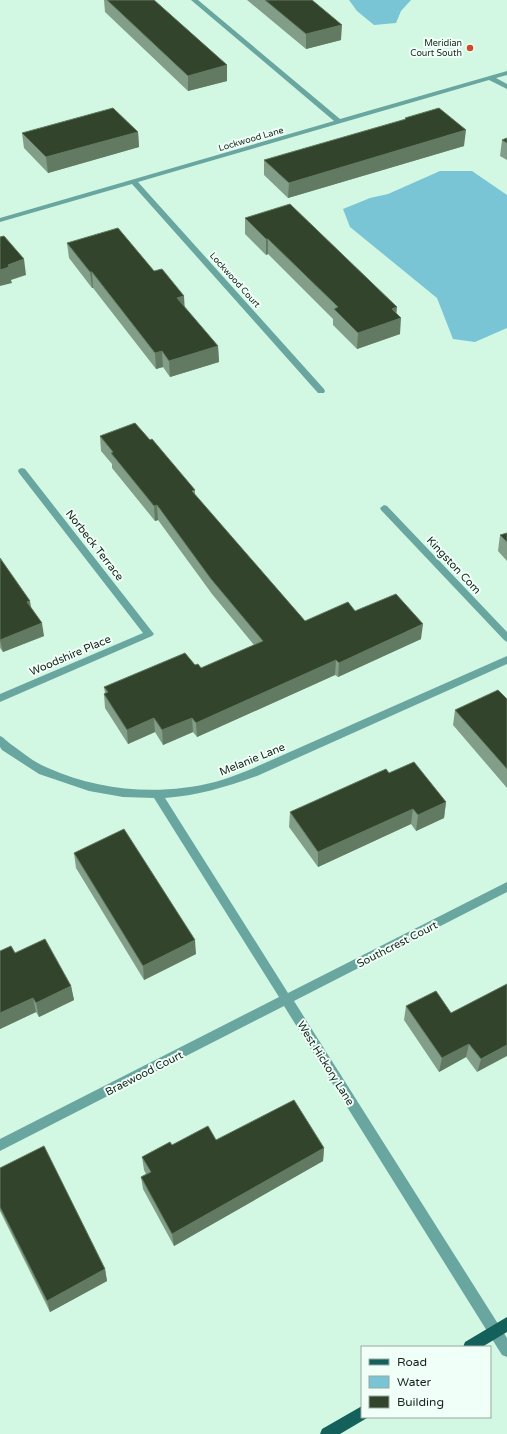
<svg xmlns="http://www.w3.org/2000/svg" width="507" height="1434" font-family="'Varela Round',sans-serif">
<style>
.water{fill:#79c5d6}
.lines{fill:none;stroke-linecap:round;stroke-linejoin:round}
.street{fill:#6aa6a0;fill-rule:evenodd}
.primary{fill:#14615c;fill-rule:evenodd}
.wall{fill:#829e88}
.shaded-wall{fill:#627a62}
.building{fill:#32442b;stroke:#627a62}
.poi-dot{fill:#d24827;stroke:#f0fff7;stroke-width:1.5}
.labels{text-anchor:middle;stroke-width:4;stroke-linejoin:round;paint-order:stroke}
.far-poi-label{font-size:9px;fill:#16241d;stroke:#f0fff7;text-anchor:end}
.far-street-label{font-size:9px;fill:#16241d;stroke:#f0fff7}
.street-label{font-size:11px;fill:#16241d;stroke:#f0fff7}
</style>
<rect width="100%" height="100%" fill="#d2f8e4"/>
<path class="water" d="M349 0H411L401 11 396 23 374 25 357 11Z
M440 171H472L507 195V328L475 342 453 339 437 298 350 227 343 209 370 198 388 194Z"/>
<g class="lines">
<path class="street" d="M191 0H198L340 119 507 71V75L496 78 507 84V89L489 80 138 182 324 389 325 391 324 393H318L132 184 0 222V218L334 121Z
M22 468 25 469 154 634 152 636 0 702V694L143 633 19 473 18 471 19 469Z
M384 505 387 506 507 632V642L504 640 381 510 380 508Z
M507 656V664L257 776C226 787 197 796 165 798L288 993 507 882V892L294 1001 507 1338V1357L502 1355 284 1006 0 1151V1139L279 997 154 798 123 797 89 791 39 774 2 750 0 747V736C5 738 7 742 12 745 23 753 35 763 48 768 99 791 160 796 215 782 226 779 238 774 249 770Z"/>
<path class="primary" d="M507 1317V1332L482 1347H463L465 1342Z
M362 1406V1417L367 1418 340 1434H320L322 1429Z"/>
</g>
<path class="wall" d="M104 0H154L227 65V81L188 91 105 12Z
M247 0H312L341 40 306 49Z
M405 118 464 146 288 198 264 175V160L405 120Z
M138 132 139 147 48 173 24 148 22 133Z
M507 138V160L500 156 502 140Z
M245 218 397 314 400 334 357 349 333 325V319L268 254 266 255 245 234Z
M67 243 154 271 184 296V307L218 346 219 362 170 377 163 367 156 369 93 288H92L69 258Z
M100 436 150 440 195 490V495L305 621 355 611 421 639 338 677 335 675 197 737 193 732 163 745 155 732 128 744 105 708 104 694 105 693 104 687 195 665 201 668 254 645 212 594 158 520 155 521 112 468V464L101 451Z
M507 533V561L498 551 500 535Z
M0 558 31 608 44 636 3 652 0 648Z
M507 699V788L453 725 455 710Z
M389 773 446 802 444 818 416 831 411 824 318 867 289 827 290 812Z
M74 853 196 954 144 980 76 868Z
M0 951 15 953 71 986 74 1000 39 1017 36 1012 0 1029Z
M507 984 477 1072 466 1057 439 1072 404 1020 406 1006 451 1013Z
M216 1140 324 1148 323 1161 174 1246 143 1189 141 1177 146 1174 144 1170 142 1157 172 1145Z
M0 1168 105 1269 107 1281 50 1312 0 1211Z"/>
<path class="shaded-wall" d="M342 25 341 40 306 49V34Z
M227 65V81L188 91V76Z
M466 130 464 146 288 198 289 183Z
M138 132 139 147 48 173 46 157Z
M266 239H268V254L266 255Z
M24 259 26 275 11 280 12 283 0 286V270L8 265Z
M90 272H92L93 288H92Z
M184 296 185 312 177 298Z
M397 307 396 320 401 318 400 334 357 349 358 333 392 309Z
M218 346 219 362 170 377 169 361Z
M162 351 163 367 156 369 155 353Z
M157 505 158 520 155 521 154 506Z
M30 601 32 613 27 602Z
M42 623 44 636 3 652 0 640Z
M423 624 421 639 338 677 339 663Z
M336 660 335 675 197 737 196 723Z
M154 718 155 732 128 744 127 730Z
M192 718 193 732 163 745 162 730Z
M446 802 444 818 416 831 418 815Z
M413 809 411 824 318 867V852Z
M195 940 196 954 144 980 143 966Z
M71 986 74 1000 39 1017 36 1003Z
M33 998 36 1012 0 1029V1013Z
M469 1044 466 1057 439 1072 442 1058Z
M507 1045V1056L477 1072 481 1059Z
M324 1148 323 1161 174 1246 172 1234Z
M105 1269 107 1281 50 1312 47 1301Z"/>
<path class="building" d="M107 0H154L227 65 188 76Z
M265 0H312L342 25 306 34Z
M113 108 138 132 46 157 22 133Z
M439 108 466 130 289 183 264 160 406 119 405 118Z
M507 138V143L502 140Z
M290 204 397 307 392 309 401 318 358 333 334 309 338 307 268 239H266L245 218Z
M118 228 154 271 162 269 184 296 177 298 218 346 169 361 162 351 155 353 92 272H90L67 243Z
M4 236 24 259 8 265 9 267 0 270V237Z
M135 423 150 440 152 439 195 490 192 491 305 621 348 602 355 611 396 594 423 624 339 663 336 660 196 723 192 718 162 730 154 718 127 730 104 694 108 692 104 687 185 653 195 665 198 664 201 668 263 641 211 579 157 505 154 506 111 453 113 452 100 436Z
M507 533V542L500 535Z
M0 558 30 601 27 602 42 623 0 640Z
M498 690 507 699V769L455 710Z
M414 762 446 802 418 815 413 809 318 852 290 812 386 769 389 773Z
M124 829 195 940 143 966 74 853Z
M45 939 71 986 36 1003 33 998 0 1013V951L11 946 15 953Z
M507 984V1045L481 1059 469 1044 442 1058 406 1006 436 991 451 1013Z
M294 1100 324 1148 172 1234 141 1177 151 1172 142 1157 170 1142 172 1145 208 1126 216 1140Z
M44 1146 105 1269 47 1301 0 1207V1168Z"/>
<circle class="poi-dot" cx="470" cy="48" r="4"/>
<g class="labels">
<g class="far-poi-label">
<text x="462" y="46">Meridian<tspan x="462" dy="10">Court South</tspan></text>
</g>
<g class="far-street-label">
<text transform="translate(251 139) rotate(-16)" y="3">Lockwood Lane</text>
<text transform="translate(235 280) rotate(48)" y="3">Lockwood Court</text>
</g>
<g class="street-label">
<text transform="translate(95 545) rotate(52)" y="4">Norbeck Terrace</text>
<text transform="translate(454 565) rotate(47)" y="4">Kingston Com</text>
<text transform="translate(70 655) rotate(-23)" y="4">Woodshire Place</text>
<text transform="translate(252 759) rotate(-22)" y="4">Melanie Lane</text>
<text transform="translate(397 944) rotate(-27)" y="4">Southcrest Court</text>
<text transform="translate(326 1063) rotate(58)" y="4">West Hickory Lane</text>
<text transform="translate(144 1073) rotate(-27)" y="4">Braewood Court</text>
</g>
</g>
<rect x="361" y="1346" width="130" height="72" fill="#f0fff7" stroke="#99a7a0"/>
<rect x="369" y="1359" width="20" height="6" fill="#14615c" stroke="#99a7a0"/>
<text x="397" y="1366" font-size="12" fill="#16241d">Road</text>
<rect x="369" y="1376" width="20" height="12" fill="#79c5d6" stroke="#99a7a0"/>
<text x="397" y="1386" font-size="12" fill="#16241d">Water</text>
<rect x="369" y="1396" width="20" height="12" fill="#32442b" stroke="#99a7a0"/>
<text x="397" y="1406" font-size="12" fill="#16241d">Building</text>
</svg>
